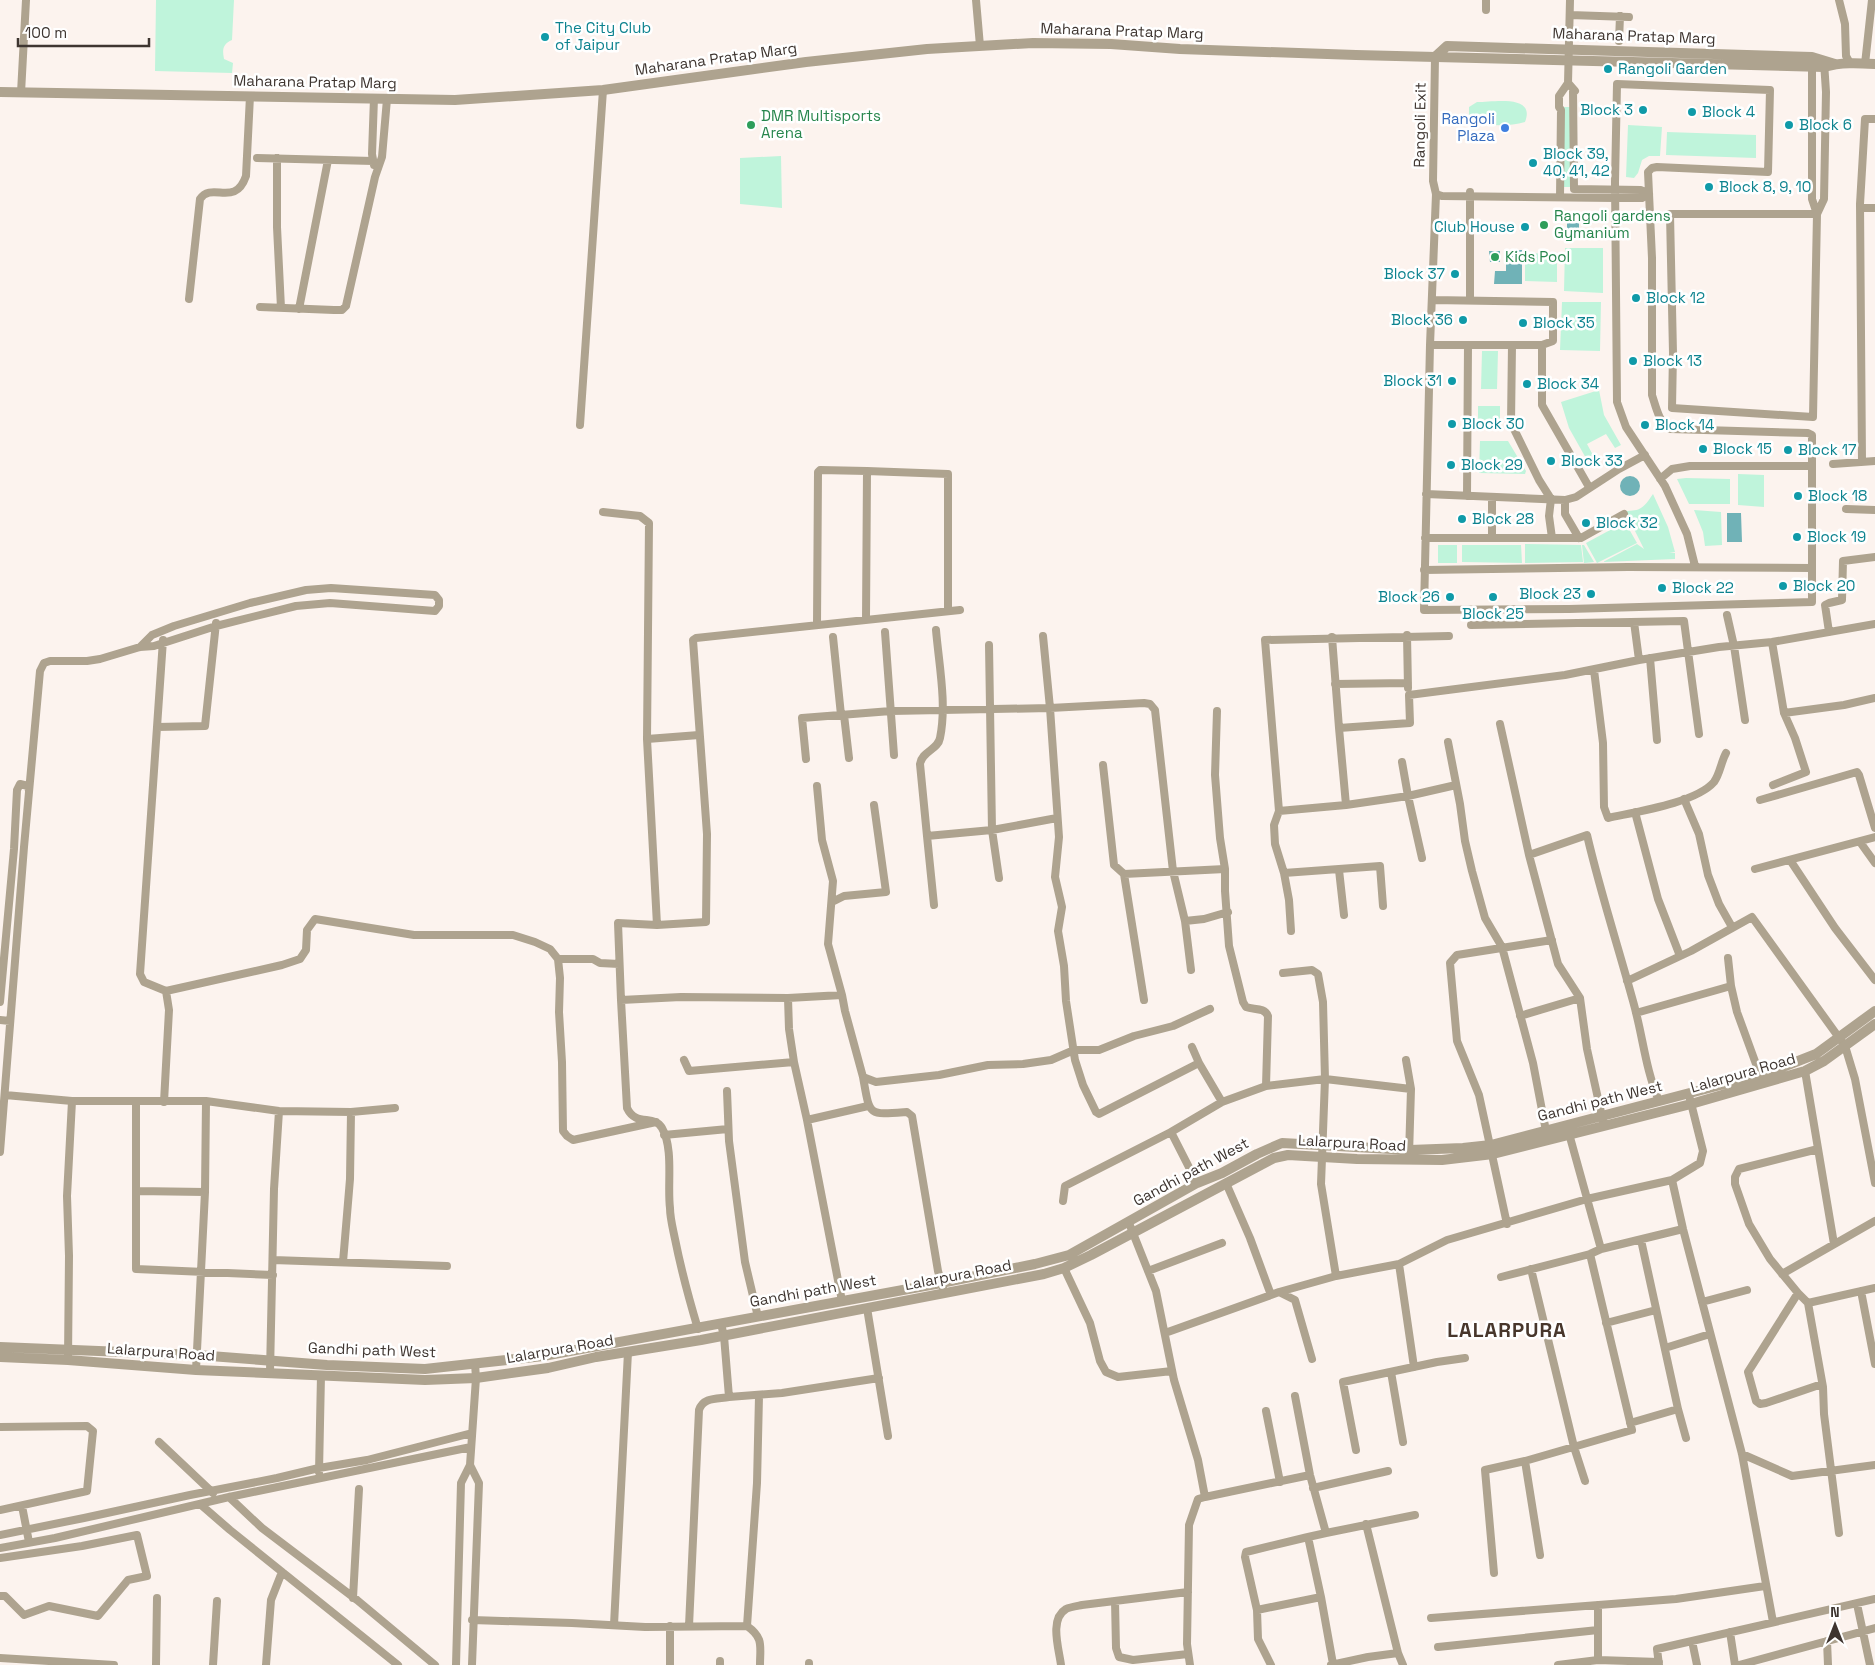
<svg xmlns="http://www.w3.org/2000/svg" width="1875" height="1665" font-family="'Space Grotesk',sans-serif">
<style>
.green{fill:#bff4db}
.water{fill:#70b2b7}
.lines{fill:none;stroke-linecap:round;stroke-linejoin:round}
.minor{stroke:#aea38f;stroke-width:8}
.tertiary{stroke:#aea38f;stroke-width:10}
.culture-dot{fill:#0f9aa8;stroke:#fff;stroke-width:2}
.leisure-dot{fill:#2e9e5b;stroke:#fff;stroke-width:2}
.shop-dot{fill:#3f7fe0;stroke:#fff;stroke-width:2}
.labels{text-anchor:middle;stroke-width:5;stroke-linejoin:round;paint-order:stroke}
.culture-label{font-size:15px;fill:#0d838f;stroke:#fff;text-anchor:start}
.street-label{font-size:15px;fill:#3e3530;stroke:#fff}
.leisure-label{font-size:15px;fill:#27864d;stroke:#fff;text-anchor:start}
.shop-label{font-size:15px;fill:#366cbe;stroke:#fff;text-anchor:end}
.district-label{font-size:20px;font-weight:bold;letter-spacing:1px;fill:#48372c;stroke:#fff}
</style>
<rect width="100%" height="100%" fill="#fcf3ee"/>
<path class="green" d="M156 0H234L232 40C223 44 222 49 224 59L233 63 232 73 155 71Z
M1477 102C1494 102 1536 94 1525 122 1508 127 1489 125 1472 123L1469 118V107Z
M1564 107H1570V187H1564Z
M1628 125 1662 127 1660 156H1649L1642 160 1638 173 1634 178 1626 177Z
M1667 132 1756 135V158L1666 155Z
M781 156 782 208 740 204V158Z
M1565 248H1603V293L1564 291Z
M1525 253 1557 254V282L1525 281Z
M1562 302H1601L1600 351 1560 350Z
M1482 351H1498L1497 389H1481Z
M1599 390 1604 415 1621 445 1615 448 1606 434 1587 444 1594 457 1587 460 1569 428 1561 402Z
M1478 406H1500V426H1478Z
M1480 441H1508L1526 471 1525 474 1479 473Z
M1738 474 1764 475V507L1738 505Z
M1686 478 1730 479V504H1689L1677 479Z
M1653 494 1668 527 1675 552H1669L1675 553V559L1603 562 1637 544 1644 549 1625 511C1642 511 1644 507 1653 494Z
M1694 510 1721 512 1722 545 1705 546 1703 532Z
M1625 522 1637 543 1597 563 1586 543Z
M1525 544 1581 545 1583 562 1525 563Z
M1438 545H1457V563H1438Z
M1462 545H1521L1522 563 1462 562Z
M1582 545H1584L1594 562 1584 563Z"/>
<path class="water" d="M1567 219H1579V238H1567Z
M1506 250H1522V284H1494L1495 271H1506Z
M1489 251H1500V262H1490Z
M1620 486a10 10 0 1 1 20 0a10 10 0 1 1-20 0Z
M1727 513H1741L1742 542H1727Z"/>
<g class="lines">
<path class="minor" d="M976 0 980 46
M1570 0 1568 83 1575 91
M1839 0 1845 24 1846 56 1850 63
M1486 10V0
M1570 15 1629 17
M1619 41 1620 16
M1435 57 1433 181 1436 194 1430 345 1424 610 1569 609 1812 602V466H1690L1672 469 1660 479
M1812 62V199L1817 214
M1865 64 1872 0
M21 93 26 0
M257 158 373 161
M277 158V227L281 308
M374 165 372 154 374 98
M1436 194 1442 196 1615 198H1642L1649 194 1641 190 1574 189 1573 89
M1560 197 1561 110 1559 107V96L1568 83
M1861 208H1875
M1817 214H1670L1673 353 1672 408 1813 417 1817 214 1824 199 1826 92 1824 62
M189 299 200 199C212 181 235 208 246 176L250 96
M1470 300V192
M260 307 334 310H342L346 306 375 177 382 157 387 99
M299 309 328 160
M1430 345H1542L1553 341V302L1432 300
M1512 345 1511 423 1539 480 1551 499 1549 516 1552 538
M1542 345V405L1589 487
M580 425 603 90
M1862 462 1860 204 1865 119H1875
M1833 464 1875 461
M1426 494 1565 500 1576 497 1619 469 1645 455
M1467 496 1468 345
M1565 500V514L1579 538
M1846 509 1875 510
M603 512 640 516 649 523 647 739 657 925
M1425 538H1581L1624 514
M1492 538V497
M1695 566 1687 534 1665 486 1626 427 1617 402 1615 182 1617 84 1770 90 1768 172 1657 167 1652 168 1648 172 1652 258V395C1656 407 1659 423 1670 429L1808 433 1812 435V466
M1424 570 1628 567 1812 568
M960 610 696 638 693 640 707 834 706 922 657 925 618 923 621 1000 681 997 788 998 842 995 845 1011 863 1077 876 1082 939 1075 988 1065 1023 1064 1051 1060 1074 1050H1099L1134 1036 1173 1026 1210 1009
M1727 615 1734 646 1745 720
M866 620 867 471 948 474V611
M1634 622 1639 660
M817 625 818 472 820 470 867 471
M1471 625 1684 621 1699 734
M885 632 894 755
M1829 632 1825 605 1829 603 1842 600 1843 561 1875 557
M1407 635 1408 688
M1043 636 1050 708 1144 703 1150 704 1155 710 1173 871 1185 921 1191 970
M833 637 841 715
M1332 637 1339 728
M163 640 140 974 144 982 166 991
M1772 642 1784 713 1795 738 1806 772 1773 785
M989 645 992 830 999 878
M1650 658 1657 740
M1594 670 1603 743 1604 807 1608 818C1635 812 1696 803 1714 782 1720 774 1721 762 1726 753
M1335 684 1408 683
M1217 711 1215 775 1220 838 1225 869V891L1229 946 1243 1002 1246 1007C1254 1010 1264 1007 1268 1016L1266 1086
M1784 713 1844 705 1875 698
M844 715 849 758
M1500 724 1529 855 1558 964 1580 998 1587 1049 1603 1121
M157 727 205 726 216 623
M647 739 699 735
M1448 742 1460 804 1465 841 1472 871 1485 918 1502 947 1533 1063 1546 1131
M806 759 802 718 891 711 1050 708 1059 837 1055 877 1062 907 1058 931 1064 966 1066 1001 1075 1060 1083 1085 1096 1112 1099 1114 1199 1063 1222 1102
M1402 762 1408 796 1422 858
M1103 765 1114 865 1124 874 1225 869
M817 786 822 840 833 881 828 944 842 995
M1684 799 1699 834 1708 875 1719 904 1732 927
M1760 800 1857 772 1859 775 1875 828
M1346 805 1408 796 1456 785
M1279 811 1265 640 1449 636
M1635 812 1658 899 1680 956
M927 836 920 764C922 751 938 750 940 738 947 704 939 665 936 630
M1860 842 1875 863
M1529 855 1587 835C1600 891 1618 946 1633 1001 1643 1036 1645 1068 1659 1101
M1790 860 1835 928 1875 980
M1755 869 1875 837
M1339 870 1344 915
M1284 873 1380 866 1383 906
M1124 874 1144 1000
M832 902 844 896 886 892 874 805
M934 905 927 836 992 830 1057 818
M1185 921 1204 919 1228 912
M1291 931 1289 900 1284 873 1275 844 1274 825 1279 811 1346 805 1339 728 1410 723 1409 695 1565 675 1639 660 1719 647 1772 642 1875 624
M1728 958 1731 986 1737 1012 1760 1075
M558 959H593L600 963 619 964
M1283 973 1312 970 1318 974 1323 1002 1325 1079 1411 1089
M1627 981 1691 951 1752 917 1845 1046 1855 1079 1875 1183
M621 1000 627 1108C636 1127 654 1114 662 1128 674 1149 667 1185 670 1208 670 1218 673 1229 675 1239 681 1269 689 1299 698 1329
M0 1002 14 849 17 790 20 784 28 786 29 791
M1636 1013 1731 986
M1520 1016 1580 998
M0 1020 10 1021
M1192 1047 1199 1063
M684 1060 689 1071 794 1062 789 1029 788 998
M1406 1060 1411 1089 1409 1155
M794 1062 807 1120 842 1301
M1805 1071 1834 1244
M863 1077C870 1116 867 1115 907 1112L912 1116 938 1271 943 1288
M727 1091 729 1141 745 1262 758 1317
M5 1095 72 1101
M136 1101V1269L273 1275
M164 1102 169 1010 166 991 282 965 300 959 306 950 307 930 315 919 414 935H513L535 942 550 949 558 959 560 978 559 1012 562 1062 563 1131 567 1136 573 1140 656 1122
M807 1120 868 1106
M1568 1130 1601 1249
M664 1135 728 1129
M1818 1149 1739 1169 1735 1177V1184L1749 1224 1770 1259 1798 1293 1748 1372 1756 1401 1760 1404 1766 1403 1822 1384
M0 1152 24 847 40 671 44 663 50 661H87L100 659 140 647 154 646 216 626 296 606 330 603 435 611 439 606V600L435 595 331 588 306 590 250 603 174 626 152 635 140 647
M1672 1180 1683 1229 1742 1454 1773 1622
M1197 1183 1171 1132 1222 1102 1266 1086 1325 1079 1321 1184 1336 1276 1399 1264 1447 1240 1587 1199 1672 1180 1700 1163 1703 1151 1690 1099
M136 1191 205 1192
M1063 1201 1065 1186 1171 1132
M1129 1223 1156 1291 1174 1380 1198 1460 1205 1497 1198 1499 1189 1525 1187 1644 1190 1665
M1507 1224 1479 1095 1457 1041 1450 963 1457 955 1552 940
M1641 1240 1678 1409 1686 1438
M273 1260 447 1266
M343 1262 350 1179 351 1112
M1399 1264 1414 1367
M1064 1268 1090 1323 1100 1361 1106 1372 1118 1377 1172 1371
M1531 1269 1574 1447 1585 1481
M1148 1271 1222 1243
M1782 1274 1875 1221
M1501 1277 1590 1254 1601 1249 1683 1229
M1861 1291 1875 1364
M1279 1292 1336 1276
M1798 1293 1808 1303 1875 1288
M1271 1295 1279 1292 1295 1300 1312 1359
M1702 1302 1747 1290
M1808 1303 1823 1387 1824 1414 1839 1533
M867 1308 888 1436
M1606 1323 1656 1310
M721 1324 724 1336 729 1397 782 1393 879 1378
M1165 1333 1271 1295 1250 1238 1226 1183
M1665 1348 1710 1334
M68 1360 69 1256 67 1196 72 1101H206L279 1111 351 1112 395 1108
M196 1370 205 1192 206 1101
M270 1372 274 1189 279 1111
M1391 1372 1403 1442
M1295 1396 1310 1475 1326 1533 1308 1537 1321 1597 1333 1664
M1266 1411 1280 1482
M1630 1423 1678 1409
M0 1427 87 1426 93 1431 87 1491 0 1510
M159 1442 213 1493
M1356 1450 1343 1382 1437 1362 1465 1358
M1742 1454 1792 1476 1875 1465
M1525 1461 1540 1555
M470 1465 479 1483 472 1665
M319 1472 321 1375
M1313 1488 1388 1471
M229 1497 262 1528 357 1600 435 1665
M1205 1497 1310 1475
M200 1504 230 1530 398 1665
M22 1506 29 1542
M1366 1524 1398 1653 1403 1665
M1326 1533 1415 1515
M0 1535 84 1518 190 1495 277 1478 319 1468 367 1460 472 1433
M0 1548 55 1538 229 1497 471 1447
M0 1558 82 1546 137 1535 147 1576 128 1580 98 1616 49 1606 24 1615 5 1596H0
M1494 1573 1485 1470 1525 1461 1632 1430 1590 1254
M353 1598 359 1489
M1115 1601 1116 1648 1119 1657 1133 1660 1188 1654
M1857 1604 1870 1665
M1598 1605V1660
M1257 1610 1321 1597
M1431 1618 1676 1599 1765 1586
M472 1620 572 1623 645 1627 747 1626C764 1638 760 1646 760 1665
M614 1625 628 1352
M670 1626V1665
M689 1626 699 1410C703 1397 717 1399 729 1397
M747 1626 757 1483 759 1396
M1730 1632 1735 1665
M1692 1641 1697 1665
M1827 1641 1828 1665
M1438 1647 1598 1630
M0 1658 114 1665
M809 1663V1665
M156 1665 157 1598
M213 1665 217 1601
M266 1665 271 1600 282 1572
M456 1665 461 1483 470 1465 476 1378 475 1364
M720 1665V1661
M1061 1665C1059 1649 1049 1619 1066 1609 1070 1607 1077 1606 1082 1605L1188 1592
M1271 1665 1258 1639 1257 1610 1245 1557 1246 1552 1308 1537
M1331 1665 1368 1657 1398 1653
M1558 1665 1598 1660 1659 1662
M1659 1665 1657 1649 1875 1599
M1739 1665 1875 1628"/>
<path class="tertiary" d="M1435 57 1447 46 1812 57 1835 64
M0 92 455 100 603 90 806 62 927 49 1033 43 1111 44 1180 49 1356 55 1824 67C1841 62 1858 63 1875 64
M0 1347 197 1355 327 1365 425 1369 543 1356 941 1283 1035 1264 1069 1255 1197 1183 1222 1173 1257 1154 1282 1143 1410 1150 1463 1148 1491 1145 1770 1072 1816 1054 1875 1011
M0 1357 68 1360 196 1370 425 1380 476 1378 548 1368 596 1357 701 1340 1044 1274 1064 1268 1091 1255 1274 1158 1288 1155 1357 1159 1442 1160 1493 1154 1691 1104 1805 1071 1824 1061 1875 1024"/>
</g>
<g class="culture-dot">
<circle cx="545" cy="37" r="5"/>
<circle cx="1608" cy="69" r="5"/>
<circle cx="1643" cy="110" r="5"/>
<circle cx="1692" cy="112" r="5"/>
<circle cx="1789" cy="125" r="5"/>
<circle cx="1533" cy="163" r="5"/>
<circle cx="1709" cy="187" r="5"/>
<circle cx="1525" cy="227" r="5"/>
<circle cx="1455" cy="274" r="5"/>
<circle cx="1636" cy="298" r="5"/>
<circle cx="1463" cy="320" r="5"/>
<circle cx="1523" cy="323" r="5"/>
<circle cx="1633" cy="361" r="5"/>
<circle cx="1452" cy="381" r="5"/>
<circle cx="1527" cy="384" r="5"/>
<circle cx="1452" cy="424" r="5"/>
<circle cx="1645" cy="425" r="5"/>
<circle cx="1703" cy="449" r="5"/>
<circle cx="1788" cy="450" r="5"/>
<circle cx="1551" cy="461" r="5"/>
<circle cx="1451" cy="465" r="5"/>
<circle cx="1798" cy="496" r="5"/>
<circle cx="1462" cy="519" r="5"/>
<circle cx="1586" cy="523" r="5"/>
<circle cx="1797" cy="537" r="5"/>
<circle cx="1783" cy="586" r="5"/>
<circle cx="1662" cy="588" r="5"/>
<circle cx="1591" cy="594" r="5"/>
<circle cx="1450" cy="597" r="5"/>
<circle cx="1493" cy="597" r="5"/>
</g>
<g class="leisure-dot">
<circle cx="751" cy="125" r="5"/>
<circle cx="1544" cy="225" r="5"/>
<circle cx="1495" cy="257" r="5"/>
</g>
<circle class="shop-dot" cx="1505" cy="128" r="5"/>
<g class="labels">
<g class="culture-label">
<text x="555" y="33">The City Club<tspan x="555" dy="17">of Jaipur</tspan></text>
<text x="1618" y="74">Rangoli Garden</text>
<text x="1633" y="115" text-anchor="end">Block 3</text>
<text x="1702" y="117">Block 4</text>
<text x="1799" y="130">Block 6</text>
<text x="1543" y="159">Block 39,<tspan x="1543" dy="17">40, 41, 42</tspan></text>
<text x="1719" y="192">Block 8, 9, 10</text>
<text x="1515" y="232" text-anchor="end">Club House</text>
<text x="1445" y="279" text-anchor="end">Block 37</text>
<text x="1646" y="303">Block 12</text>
<text x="1453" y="325" text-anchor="end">Block 36</text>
<text x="1533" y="328">Block 35</text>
<text x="1643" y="366">Block 13</text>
<text x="1442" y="386" text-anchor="end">Block 31</text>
<text x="1537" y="389">Block 34</text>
<text x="1462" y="429">Block 30</text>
<text x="1655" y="430">Block 14</text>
<text x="1713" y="454">Block 15</text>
<text x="1798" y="455">Block 17</text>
<text x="1561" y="466">Block 33</text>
<text x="1461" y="470">Block 29</text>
<text x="1808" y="501">Block 18</text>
<text x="1472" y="524">Block 28</text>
<text x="1596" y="528">Block 32</text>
<text x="1807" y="542">Block 19</text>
<text x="1793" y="591">Block 20</text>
<text x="1672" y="593">Block 22</text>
<text x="1581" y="599" text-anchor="end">Block 23</text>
<text x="1440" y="602" text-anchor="end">Block 26</text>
<text x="1493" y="619" text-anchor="middle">Block 25</text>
</g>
<g class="street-label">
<text transform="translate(1122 31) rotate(2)" y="5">Maharana Pratap Marg</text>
<text transform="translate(1634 36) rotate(2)" y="5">Maharana Pratap Marg</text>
<text transform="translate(716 59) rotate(-8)" y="5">Maharana Pratap Marg</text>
<text transform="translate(315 82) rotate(1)" y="5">Maharana Pratap Marg</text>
<text transform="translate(1420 125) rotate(-89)" y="5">Rangoli Exit</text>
<text transform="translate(1743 1073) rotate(-16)" y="5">Lalarpura Road</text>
<text transform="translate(1600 1101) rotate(-14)" y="5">Gandhi path West</text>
<text transform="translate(1352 1143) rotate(3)" y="5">Lalarpura Road</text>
<text transform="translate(1191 1172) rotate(-28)" y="5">Gandhi path West</text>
<text transform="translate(958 1275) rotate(-11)" y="5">Lalarpura Road</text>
<text transform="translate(813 1291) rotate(-10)" y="5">Gandhi path West</text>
<text transform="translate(560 1349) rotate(-10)" y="5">Lalarpura Road</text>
<text transform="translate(372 1350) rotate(2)" y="5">Gandhi path West</text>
<text transform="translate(161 1352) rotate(4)" y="5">Lalarpura Road</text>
</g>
<g class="leisure-label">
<text x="761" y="121">DMR Multisports<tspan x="761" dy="17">Arena</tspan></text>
<text x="1554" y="221">Rangoli gardens<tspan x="1554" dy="17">Gymanium</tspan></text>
<text x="1505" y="262">Kids Pool</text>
</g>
<g class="shop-label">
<text x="1495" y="124">Rangoli<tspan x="1495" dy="17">Plaza</tspan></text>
</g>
<g class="district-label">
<text x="1507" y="1337">LALARPURA</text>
</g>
</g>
<g transform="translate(1835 1625)" stroke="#ffffff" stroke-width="4" paint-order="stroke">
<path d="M0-4L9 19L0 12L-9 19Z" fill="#3e3530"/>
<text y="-8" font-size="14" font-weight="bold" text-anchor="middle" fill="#3e3530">N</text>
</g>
<path d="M18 38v8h131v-8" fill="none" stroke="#3e3530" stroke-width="2.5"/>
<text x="25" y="38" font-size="15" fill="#3e3530" stroke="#ffffff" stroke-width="4" paint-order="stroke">100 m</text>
</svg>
